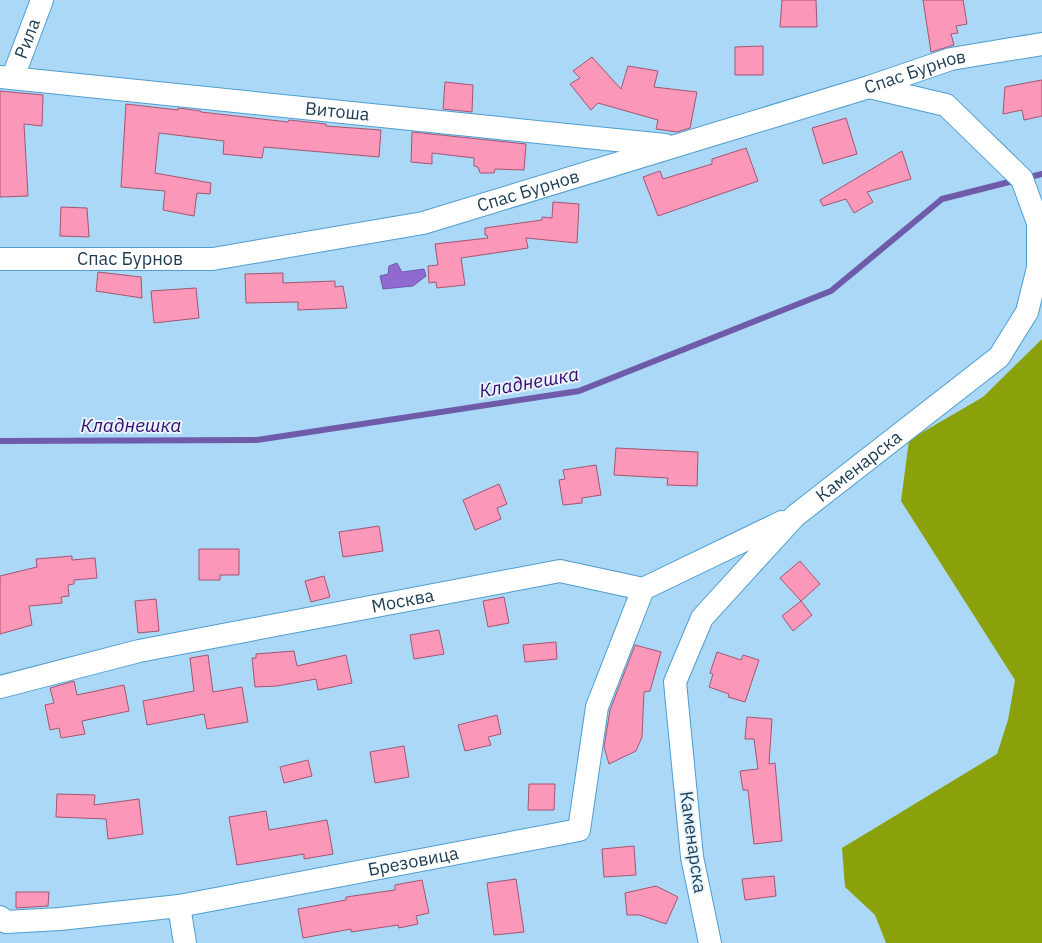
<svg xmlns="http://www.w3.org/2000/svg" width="1042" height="943" font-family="'IBM Plex Sans',sans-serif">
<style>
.forest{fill:#8ba10c}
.water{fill:#916ad1;stroke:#6e5cab}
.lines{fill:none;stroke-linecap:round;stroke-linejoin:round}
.stream{stroke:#6e5cab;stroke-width:6}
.building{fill:#fb98b9;stroke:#a35570}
.minor-casing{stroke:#4e9dcf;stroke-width:24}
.minor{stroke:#fff;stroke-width:22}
.labels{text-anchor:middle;stroke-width:4;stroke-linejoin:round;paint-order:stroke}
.street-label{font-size:18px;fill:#1b3c51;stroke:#e5f4ff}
.water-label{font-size:19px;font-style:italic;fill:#3a0a6b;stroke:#e5f4ff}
</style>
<rect width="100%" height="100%" fill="#abd8f7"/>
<path class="forest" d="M1042 339V943H886L875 915 845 887 842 848 997 754 1008 720 1015 680 901 501 909 440 983 397Z"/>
<path class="water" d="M397 263 402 272 424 269 426 276 413 286 383 289 380 276 388 274 389 266Z"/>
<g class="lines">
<path class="stream" d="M1026 178 1042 174
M0 441 257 440 579 391 831 291 942 199 1017 180"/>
</g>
<path class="building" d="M782 0H816L817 27H780Z
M923 0H963L967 24 956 26 958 33 951 34 954 45 931 52Z
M763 46V75H735V47Z
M592 57 621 89 628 66 658 71 654 87 697 92 690 128 677 132 656 129 658 120 598 103 591 110 570 84 580 78 573 71Z
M1042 80V116L1024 120 1022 110 1003 114 1005 87Z
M445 82 473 85 472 112 443 109Z
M0 91 43 95 42 126 24 124 28 196 0 197Z
M126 104 178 110V108L201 111V112L288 122 289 120 326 124V126L381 130 379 157 264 147 262 158 223 154 224 141 159 133 155 173 211 183 210 194 197 193 194 216 163 210 165 191 121 187Z
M846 118 857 154 823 164 812 128Z
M412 132 526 144 524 170 495 169 494 173H480L478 167 474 166V158L432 153V164L411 162Z
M746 148 758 181 658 216 643 177 660 171 663 179 712 164V159Z
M902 151 911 179 867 192 873 202 854 213 846 199 823 206 820 200Z
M553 202 579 204 577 243 526 238 528 248 461 258 465 285 437 288 436 282 429 283 428 266 438 265 435 244 488 238 487 235H485V228L542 220V217L552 218Z
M61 207 87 208 89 237 60 236Z
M98 272 141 277 142 298 96 291Z
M283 273V283L335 281V287L343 286 347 308 298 310V302L246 303 245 274Z
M196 288 199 318 154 323 151 291Z
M616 448 698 452 697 486 667 485 668 478 614 475Z
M596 465 601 495 582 498V503L563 505 559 480 565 479 563 470Z
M499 484 507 504 497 508 501 519 475 530 463 500Z
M379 526 383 551 343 557 339 532Z
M199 549H239V575H220V580H199Z
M72 556V560L95 558 97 578 74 580V584L68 585 69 596 61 597 62 603 29 606 32 625 0 634V576L37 567 36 559Z
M800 561 820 584 801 601 780 578Z
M324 576 330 597 311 602 305 581Z
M504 597 509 623 488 627 483 601Z
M156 599 159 631 138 633 135 601Z
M801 601 812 615 793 631 782 616Z
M439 630 444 654 414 659 410 635Z
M556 642 557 659 525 662 523 645Z
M635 645 661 652 650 691 644 692 642 737 636 751 609 764 604 747 610 710Z
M294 651 297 666 346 655 352 683 318 690 316 679 277 686 255 687 252 658H256V654Z
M717 652 741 660 743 655 759 660 745 702 728 697 729 694 709 687 713 674 710 673Z
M208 655 213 692 242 687 248 722 207 729 204 714 147 725 143 701 194 691 190 658Z
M74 681 77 695 124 685 129 711 82 721 85 734 61 738 59 728 50 730 45 705 54 703 50 688Z
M497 715 501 734 488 737 491 745 465 751 458 725Z
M747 717 772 719 769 764 775 763 782 841 754 844 748 790H743L740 771 758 769 754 739H745Z
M404 746 409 777 375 783 370 752Z
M308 760 312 776 284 783 280 767Z
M529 784H555L554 810H528Z
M57 794 95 795 94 805 139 799 143 834 108 839 106 819 56 817Z
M266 811 269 830 327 820 333 854 304 859V854L237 865 229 817Z
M634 846 636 875 604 877 602 849Z
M774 876 776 896 745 900 742 879Z
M516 879 524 932 494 935 487 883Z
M422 880 429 913 416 916 418 924 399 928 398 925 351 932V929L303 938 298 909 346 900V897L395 890V885Z
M656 886 678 897 666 924 640 915H627L625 893Z
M16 892H49L48 906 16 908Z"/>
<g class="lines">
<defs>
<g id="minor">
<path id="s1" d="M0 77 665 145"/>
<path id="s2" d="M13 77 42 0"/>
<path id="s3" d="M0 259H213L423 223 869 87 951 59 1042 44"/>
<path id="s4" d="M0 687 139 651 560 571 643 589 782 522"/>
<path d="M179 906 185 943"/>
<path id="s5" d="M0 917 6 922 60 919 179 906 579 830 597 707 643 589"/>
<path id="s6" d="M710 943 692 857 675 682 702 618 795 516 999 357 1027 312 1038 268V223L1022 179 946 105 869 87"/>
</g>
</defs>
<use href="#minor" class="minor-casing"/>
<use href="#minor" class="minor"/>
</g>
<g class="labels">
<g class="street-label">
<text dy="6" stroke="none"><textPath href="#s2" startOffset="41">Рила</textPath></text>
<text dy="6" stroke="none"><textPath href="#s3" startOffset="941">Спас Бурнов</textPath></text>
<text dy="6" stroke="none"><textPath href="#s1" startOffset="339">Витоша</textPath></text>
<text dy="6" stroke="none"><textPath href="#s3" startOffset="536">Спас Бурнов</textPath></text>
<text dy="6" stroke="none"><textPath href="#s3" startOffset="130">Спас Бурнов</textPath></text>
<text dy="6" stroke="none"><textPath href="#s6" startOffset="552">Каменарска</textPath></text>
<text dy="6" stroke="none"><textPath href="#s4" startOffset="412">Москва</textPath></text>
<text transform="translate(693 842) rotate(82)" y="6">Каменарска</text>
<text dy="6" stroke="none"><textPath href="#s5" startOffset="420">Брезовица</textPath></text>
</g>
<g class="water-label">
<text transform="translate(529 382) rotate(-10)" y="7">Кладнешка</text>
<text x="131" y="432">Кладнешка</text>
</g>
</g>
</svg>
